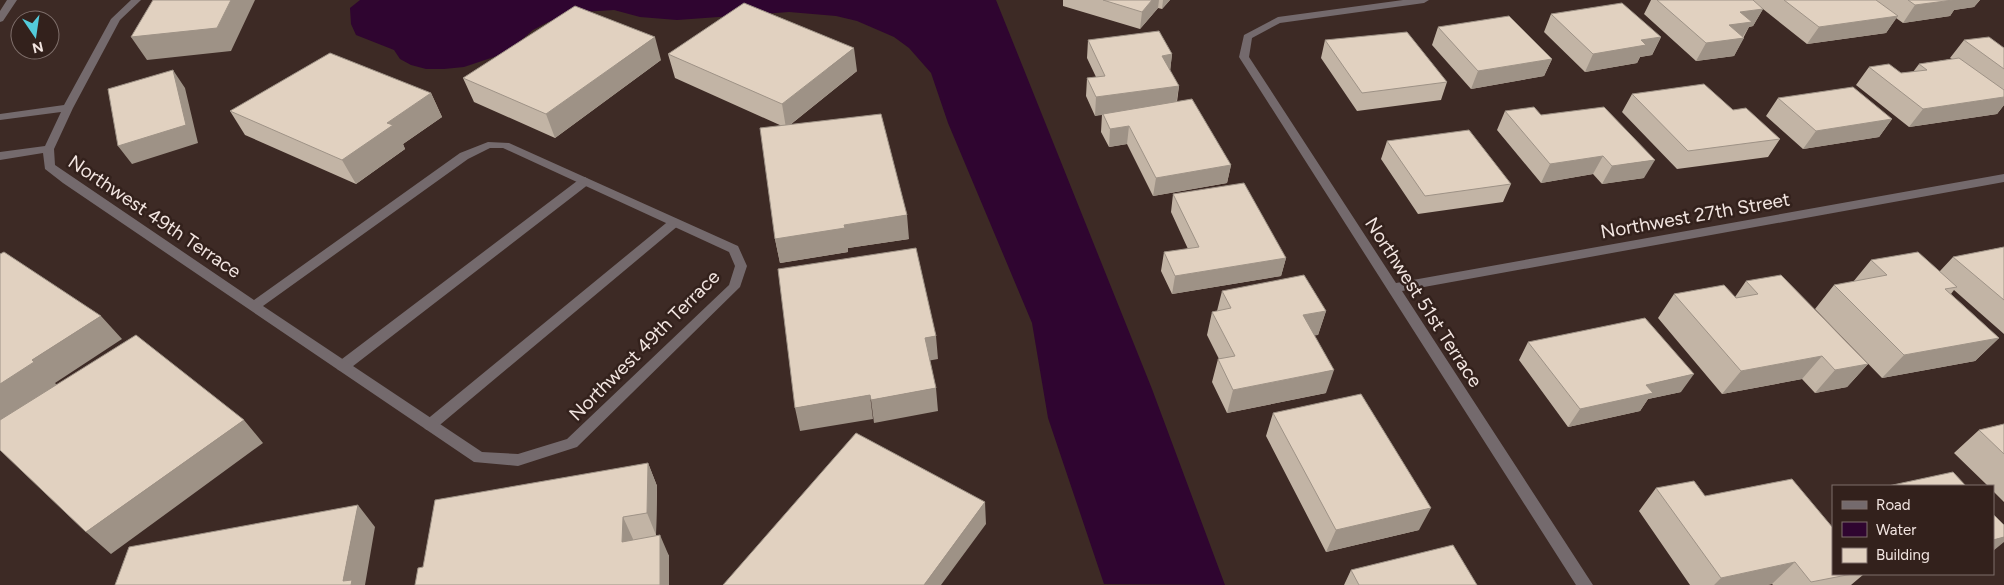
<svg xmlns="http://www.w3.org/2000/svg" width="2004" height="585" font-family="Figtree,sans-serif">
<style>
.water{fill:#2f0530}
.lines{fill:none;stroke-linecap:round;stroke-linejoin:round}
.lane{fill:#746a6d;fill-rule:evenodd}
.street{fill:#746a6d;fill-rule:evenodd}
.wall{fill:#c2b4a5}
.shaded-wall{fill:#9e9286}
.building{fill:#e1d1c0;stroke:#9e9286}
.labels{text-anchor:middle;stroke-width:5;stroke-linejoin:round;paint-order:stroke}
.street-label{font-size:19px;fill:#f2e5e1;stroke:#33211c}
</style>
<rect width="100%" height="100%" fill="#3d2a25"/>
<path class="water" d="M360 0H996L1152 389 1225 585 1104 584 1048 418 1032 323 948 123 931 73 909 48 894 37 857 21 836 16 789 12 677 20 640 17 614 10 582 12 548 22 533 30 511 49 497 56 464 67 444 69H426L411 65 400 59 394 50 356 35 351 24 350 8Z"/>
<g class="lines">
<path class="lane" d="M585 177 591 181 589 184 348 370 343 371 338 370 336 366 338 362 581 178Z
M675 218 681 222 679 225 435 429 430 431 425 429 423 425 425 421 671 219Z"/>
<path class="street" d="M7 0H17L3 21 0 22V11Z
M131 0H141L120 20 73 108 54 149 55 165 254 300 460 153 488 142 509 143 738 246 747 266 740 287 577 447 518 466 474 462 63 183 45 169 43 153 0 160V152L45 146 61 112 0 120V114L64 105 111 19ZM490 148H503L729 252 735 266 729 285 567 439 518 454 482 452 263 306 468 159Z
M1403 0H1429L1424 3 1280 23 1252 38 1249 57 1396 283 2004 174V182L1402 291 1593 585H1576L1239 57 1244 35 1278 17Z"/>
</g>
<path class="wall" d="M1063 0H1170L1162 9 1158 8 1140 29 1063 6Z
M1651 0H1980L1974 7 1954 10 1950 16 1903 23 1896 18 1886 33 1807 44 1763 9 1753 26 1749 27 1734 56 1696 61 1644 14Z
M1551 14 1661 37 1652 55 1640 57 1637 63 1585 72 1544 32Z
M1438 27 1552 59 1544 76 1471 89 1432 45Z
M1088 40 1172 54 1170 71 1179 86 1177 102 1231 165 1227 183 1153 196 1127 144 1109 147 1101 132 1102 114 1095 116 1086 96 1087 78 1096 77 1087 58Z
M1325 40 1447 82 1441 100 1357 111 1321 58Z
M1964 40 2004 48V105L1997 114 1909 127 1856 85 1869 67 1901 73 1913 72 1919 64 1952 59 1950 58Z
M668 54 857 71 790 125 909 239 848 248V252L780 263 775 239 782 126 675 78Z
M661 60 555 138 474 102 463 78Z
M431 93 442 117 403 144 405 149 356 184 245 135 230 111Z
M1632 94 1733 110 1780 139 1768 157 1677 169 1622 112Z
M1778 98 1892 119 1879 137 1803 149 1766 116Z
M1505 111 1541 115 1644 178 1602 184 1593 174 1541 183 1497 130Z
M1387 141 1511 184 1503 202 1418 214 1381 159Z
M1173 194 1286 258 1281 276 1172 294 1161 271 1164 252 1188 249 1171 212Z
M2004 247V334L1954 290 1951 294 1999 338 1975 361 1882 378 1815 309 1834 285 1853 282 1871 260 1940 271 1953 257Z
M1746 281 1868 364 1847 387 1815 393 1802 379 1722 394 1658 318 1674 294 1735 297Z
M1222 291 1326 311 1318 335H1314L1326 393 1227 413 1212 382 1218 359H1219L1207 335 1212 312 1217 311Z
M1528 342 1681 392 1648 399 1640 411 1568 427 1519 360Z
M1273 413 1419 530 1326 552 1266 436Z
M2004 424V502L1993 491V486H1988L1954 453 1979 430Z
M648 463 657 486 656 535 669 556V585H415L423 567Z
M1656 488 1705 496 1833 574H1864L1851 585H1773L1772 584 1767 585H1690L1639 511Z
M1351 570 1477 585H1344Z"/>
<path class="shaded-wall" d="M231 0H255L231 51 147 60 131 37Z
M1152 0H1159L1158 8 1140 29 1142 12Z
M1163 0H1170L1162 9Z
M1952 0H1980L1974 7 1954 10 1950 16 1903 23 1915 5Z
M1763 9 1753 26 1749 27 1742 38H1744L1734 56 1696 61 1706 43 1729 25 1740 12Z
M1898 16 1886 33 1807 44 1819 27Z
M655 37 661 60 555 138 546 114Z
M1661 37 1652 55 1640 57 1637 63 1585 72 1593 54 1641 40Z
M854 48 857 71 786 128 782 104Z
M1172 54 1170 72 1162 56Z
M1552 59 1544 76 1471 89 1478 71Z
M173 70 185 88 198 143 132 164 118 146Z
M1179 86 1176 104 1095 116 1096 97Z
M431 93 442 117 403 144 405 149 356 184 342 160 387 123Z
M2004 97V105L1997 114 1909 127 1923 109Z
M1892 119 1879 137 1803 149 1816 131Z
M1129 126 1127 144 1109 147 1110 129Z
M1603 156 1593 174 1541 183 1550 164Z
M1655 160 1644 178 1602 184 1612 166Z
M1231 165 1227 183 1153 196 1156 178Z
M907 215 909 239 848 248V252L780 263 775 239 844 225Z
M1286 258 1281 276 1172 294 1175 276Z
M1326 311 1318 335 1296 339 1303 315Z
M101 316 122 339 55 383 58 386 0 424V384L32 360Z
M936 336 938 359 927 361 925 338Z
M1999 338 1975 361 1882 378 1904 355Z
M1822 356 1802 379 1722 394 1741 371Z
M1868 364 1847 387 1815 393 1835 370Z
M1334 370 1326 393 1227 413 1233 390Z
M1694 374 1681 392 1648 399 1640 411 1568 427 1580 409 1646 385Z
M936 388 938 411 874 423 871 400Z
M870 395 873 419 800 431 795 408Z
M244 420 263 443 111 554 86 532Z
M648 463 657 486 656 535 647 513Z
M985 502 986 524 941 585H924Z
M358 505 375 527 365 585H346L343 581Z
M1431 508 1419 530 1326 552 1336 530Z
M623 517 633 539 632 564 622 542Z
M660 535 669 556V585H660Z
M2004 537V542L1993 551V540Z
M1795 562 1772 584 1767 585H1714L1721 578Z"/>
<path class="building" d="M153 0H231L217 28 131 37Z
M1103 0H1152L1142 12Z
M1657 0H1753L1763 9 1740 12 1752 22 1729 25 1744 38 1706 43Z
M1784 0H1876L1898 16 1819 27Z
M1908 0H1953L1915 5Z
M744 3 854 48 782 104 668 54Z
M1622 3 1661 37 1641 40 1646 45 1593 54 1551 14Z
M575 6 655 37 546 114 463 78Z
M1509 16 1552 59 1478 71 1438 27Z
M1159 31 1172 54 1162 56 1179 86 1096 97 1087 78 1105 76 1088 40Z
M1407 32 1447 82 1362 93 1325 40Z
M1989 37 2004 48V69L1964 40Z
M330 53 431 93 387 123 393 125 342 160 230 111Z
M1959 58 2004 90V97L1923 109 1869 67 1889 64 1901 73 1927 70 1919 64Z
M173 70 186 125 118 146 108 89Z
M1704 84 1733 110 1746 108 1780 139 1688 151 1632 94Z
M1853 87 1892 119 1816 131 1778 98Z
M1192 99 1231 165 1156 178 1129 126 1110 129 1103 114Z
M1534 107 1541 115 1604 107 1655 160 1612 166 1603 156 1550 164 1505 111Z
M881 114 907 215 844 225 845 228 775 239 760 128Z
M1469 130 1511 184 1425 196 1387 141Z
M1244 183 1286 258 1175 276 1164 252 1199 247 1173 194Z
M2004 247V300L1953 257Z
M916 248 936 336 925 338 936 388 871 400 870 395 795 408 778 269Z
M4 252 101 316 32 360 34 362 0 384V254Z
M1918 252 1957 287 1945 289 1999 338 1904 355 1834 285 1887 275 1871 260Z
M1304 275 1326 311 1303 315 1334 370 1233 390 1218 359 1235 356 1212 312 1231 308 1222 291Z
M1781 275 1868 364 1835 370 1822 356 1741 371 1674 294 1724 285 1736 298 1758 294 1746 281Z
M1645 318 1694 374 1646 385 1653 393 1580 409 1528 342Z
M136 335 244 420 86 532 0 450V420Z
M1361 394 1431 508 1336 530 1273 413Z
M2004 424V454L1979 430Z
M856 433 985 502 924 585H723Z
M648 463 647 513 623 517 622 542 660 535V585H415L418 568 423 567 435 500Z
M1953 472 1966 486H1888Z
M1792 479 1833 528V574H1852L1811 582 1795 562 1721 578 1656 488 1694 481 1705 496Z
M358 505 343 581 352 580 351 585H115L129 547Z
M1993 514 2004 525V537L1993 540Z
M1453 545 1477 585H1359L1351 570Z"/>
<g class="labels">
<g class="street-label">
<text transform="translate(1695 215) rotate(-10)" y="7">Northwest 27th Street</text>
<text transform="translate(155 216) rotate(34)" y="7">Northwest 49th Terrace</text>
<text transform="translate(1424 302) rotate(57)" y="7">Northwest 51st Terrace</text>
<text transform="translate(644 345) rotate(-45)" y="7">Northwest 49th Terrace</text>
</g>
</g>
<rect x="1832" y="485" width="162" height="90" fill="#33211c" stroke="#7f6f6b"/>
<rect x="1842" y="501" width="25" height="8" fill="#746a6d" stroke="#7f6f6b"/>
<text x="1876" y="510" font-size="15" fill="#f2e5e1">Road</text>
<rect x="1842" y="522" width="25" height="15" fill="#2f0530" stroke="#7f6f6b"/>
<text x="1876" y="535" font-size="15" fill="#f2e5e1">Water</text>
<rect x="1842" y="548" width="25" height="15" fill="#e1d1c0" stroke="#7f6f6b"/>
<text x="1876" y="560" font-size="15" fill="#f2e5e1">Building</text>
<g transform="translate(35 35) rotate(167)"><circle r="24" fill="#33211c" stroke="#7f6f6b"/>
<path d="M0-4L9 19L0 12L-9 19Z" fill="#53cbdb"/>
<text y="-8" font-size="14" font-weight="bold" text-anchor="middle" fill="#f2e5e1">N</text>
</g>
</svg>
